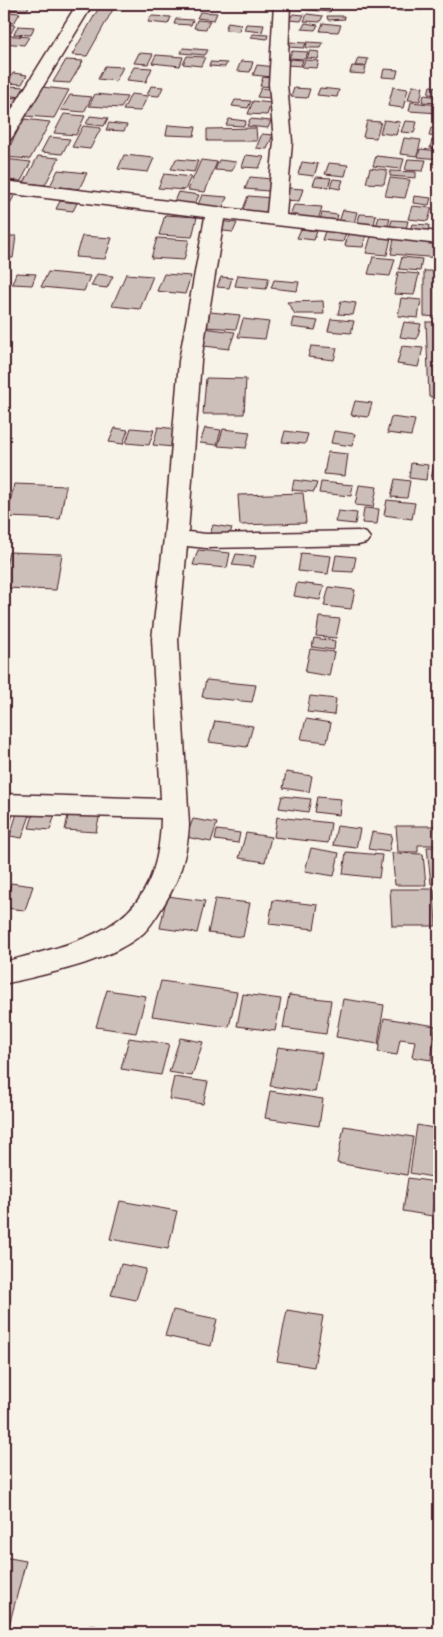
<svg xmlns="http://www.w3.org/2000/svg" width="443" height="1637" font-family="'Comic Neue',sans-serif">
<style>
.building{fill:#ccbfb9;stroke:#4a1f2b}
.lines{fill:none;stroke-linecap:round;stroke-linejoin:round}
.minor-casing{stroke:#4a1f2b;stroke-width:3}
.minor{fill:#f7f3e8;fill-rule:evenodd}
</style>
<rect width="100%" height="100%" fill="#f7f3e8"/>
<filter id="ink" filterUnits="userSpaceOnUse"><feTurbulence type="fractalNoise" baseFrequency=".02" numOctaves="2"/><feDisplacementMap in="SourceGraphic" scale="10" xChannelSelector="R" yChannelSelector="G"/><feConvolveMatrix kernelMatrix="1 2 1 2 8 2 1 2 1" color-interpolation-filters="sRGB"/></filter>
<g filter="url(#ink)">
<path class="building" d="M12 4H30L27 10 9 9Z
M101 4H116L87 56 72 55Z
M302 4H333L330 12 300 9Z
M391 4 407 6 405 11 389 10Z
M409 4H424L422 10 408 9Z
M8 12 20 13 14 23 4 22Z
M200 12 217 13 214 20 197 18Z
M293 14 304 15 301 21 289 20Z
M307 14 323 16 320 22 304 21Z
M151 16 171 17 168 24 148 22Z
M327 16H344L345 19 328 20Z
M176 19 193 20 191 25 174 24Z
M197 20 210 21 206 29 194 28Z
M228 22 241 24 239 31 225 30Z
M305 23 318 25 315 30 302 29Z
M323 23 341 25 338 32 320 31Z
M4 24 15 25 11 33 4 32Z
M246 24 264 25 262 32 244 30Z
M18 26 34 27 31 35 14 34Z
M253 34 268 35 267 39 251 37Z
M4 35 29 37 24 45 4 43Z
M289 42 306 43 304 48 288 47Z
M307 42 323 43 321 48H306Z
M183 48 208 50 205 55 181 53Z
M292 51 308 52 305 59 289 58Z
M310 51 320 52 318 59 307 58Z
M139 53 153 54 148 64 134 63Z
M156 55 183 57 180 66 152 63Z
M187 56 205 57 201 66 183 64Z
M358 58 368 59 366 66H355Z
M290 59 303 60 301 66 287 65Z
M66 60 83 61 70 83 53 82Z
M305 60 319 61 317 68 302 67Z
M241 61 253 62 250 72 237 71Z
M210 62 227 63 225 67 209 66Z
M257 65 275 67 272 77 253 75Z
M105 66 123 67 116 81 98 79Z
M352 66 366 67 364 74 350 73Z
M134 67 152 68 146 82 127 80Z
M384 69 398 70 396 78 382 77Z
M13 73 27 75 22 84 8 83Z
M263 77 278 79 274 87 260 86Z
M8 86 27 87 22 97 4 95Z
M151 86 163 87 159 96 147 95Z
M412 86 423 87 420 101 408 100Z
M430 86 439 87V95L428 94Z
M42 87 69 90 54 118 26 116Z
M393 87 408 89 403 108 388 106Z
M261 88 275 90 271 98 257 97Z
M294 88 310 89 307 98 291 97Z
M320 88 339 90 337 97 317 95Z
M95 94 127 97 121 108 89 106Z
M131 94 148 96 140 111 123 110Z
M70 95 92 97 84 112 61 110Z
M424 95 439 97V103L422 102Z
M4 97 20 98 16 105 4 104Z
M235 100 251 101 248 108 232 106Z
M253 101 271 103 267 115 248 114Z
M411 102 439 105V113L409 111Z
M4 106H13L8 116 4 115Z
M64 114 85 116 76 135 54 133Z
M90 116 108 118 104 126 86 124Z
M24 119 50 122 30 159 4 157Z
M229 119 246 121 244 126 226 125Z
M250 119 271 121 268 128 247 126Z
M384 120 400 122 396 135 380 133Z
M367 121 381 122 376 138 363 137Z
M405 121 417 122 414 133 401 132Z
M109 123 127 125 124 131 106 130Z
M168 125 196 127 194 136 166 135Z
M83 126 101 128 90 149 72 147Z
M256 128 257 141H207V129Z
M431 128 439 129V137L429 136Z
M262 134 273 135 267 149 256 148Z
M49 137 70 139 62 154 41 152Z
M404 138 421 140 417 156 400 154Z
M432 140 439 141V149L430 148Z
M420 149 439 151V159L418 157Z
M124 155 154 158 148 172 118 169Z
M246 155 264 157 259 168 242 167Z
M38 156 59 158 45 185 24 183Z
M376 156 404 159 401 169 373 166Z
M4 159 31 162 21 181 4 180Z
M176 159 198 161 194 172 171 169Z
M408 159 426 160 423 171 405 170Z
M201 160 217 162 205 192 188 190Z
M219 160 236 162 232 171 215 170Z
M302 162 318 164 314 176 298 174Z
M329 163 348 165 345 176 325 174Z
M370 168 387 170 384 184 366 183Z
M58 170 87 173 79 189 50 186Z
M390 171 416 172V178L390 176Z
M164 174 191 177 185 190 158 188Z
M250 177 272 179 268 191 245 189Z
M316 177 331 178 328 187 313 185Z
M390 178 410 180 405 198 385 196Z
M333 179 343 180 340 189 330 187Z
M288 188 303 189 299 201 284 200Z
M4 192 16 193 9 205H4Z
M178 192 199 195 194 206 173 204Z
M202 195 227 197 222 210 197 207Z
M248 196 273 198 267 214 242 212Z
M414 196 431 198 429 205 413 203Z
M60 201 77 203 73 211 56 209Z
M294 205 322 207 318 220 289 217Z
M412 206 432 208 428 221 408 219Z
M343 210 357 212 354 223 339 222Z
M322 213 338 215 336 221 320 220Z
M360 214 376 215 374 225 357 224Z
M165 215 197 217 192 237 159 235Z
M379 217 390 218 388 227 376 226Z
M392 220 408 221 406 229 390 227Z
M218 221 237 223 233 232 214 230Z
M412 224 429 225 428 232 410 231Z
M301 229 317 231 314 240 297 238Z
M325 231 346 233 343 242 322 240Z
M348 234 366 235 363 247 345 246Z
M4 236H16L13 258H4Z
M82 236 112 238 105 259 75 257Z
M371 236 391 238 387 255 366 253Z
M157 238 189 240 184 260 151 258Z
M394 238 439 242V258L391 254Z
M373 257 395 259 390 276 368 274Z
M402 257 422 259 420 271 399 269Z
M424 271H439V317L424 316Z
M48 272 90 276 84 291 41 287Z
M398 272 419 274 414 295 394 294Z
M16 273 36 274 32 285 12 284Z
M97 274 113 276 107 288 91 286Z
M126 274 153 276 140 309 112 306Z
M164 274 191 276 185 294 157 291Z
M238 275 269 278 266 289 235 286Z
M221 277 232 278 229 288 217 287Z
M274 280 299 282 297 291 271 288Z
M401 298 421 300 418 318 398 316Z
M323 301 324 314H295L287 302Z
M341 301 356 303 353 315 338 314Z
M210 312 240 315 236 329 206 327Z
M293 318 318 321 315 330 291 327Z
M243 319 269 322 265 339 238 337Z
M331 319 354 321 351 333 328 331Z
M404 322 421 324 417 339 400 337Z
M426 322H439V397H429Z
M203 328 235 332 229 349 196 345Z
M311 346 337 348 334 360 308 357Z
M402 346 423 348 418 367 397 364Z
M206 378 246 379 244 414H203Z
M355 401 372 403 368 417 351 415Z
M391 417 415 420 411 436 387 433Z
M158 427 178 429 173 447 153 445Z
M115 428 128 430 123 444 109 442Z
M131 428 154 430 149 445 126 443Z
M205 428 221 430 217 445 200 443Z
M223 429 250 432 246 448 218 446Z
M285 431 308 434 305 444 282 442Z
M334 431 355 434 352 446 331 443Z
M328 452 348 454 345 476 324 474Z
M411 463 428 465 426 480 409 478Z
M434 465 439 466V480L431 479Z
M395 479 410 481 407 498 391 497Z
M294 480 317 483 314 492 292 490Z
M321 482 353 485 351 496 319 493Z
M14 484 66 486 60 519 7 517Z
M359 485 377 487 373 507 355 505Z
M303 493 306 523 240 525 238 495Z
M387 500 415 503 412 519 384 515Z
M364 508 379 509 377 524 362 523Z
M338 511 357 513 355 524 335 522Z
M213 525 232 528 228 539 209 537Z
M198 550 230 553 227 568 193 565Z
M9 552 62 554 56 590 4 588V575Z
M301 553 331 556 328 574 298 571Z
M236 554 256 556 253 567 232 565Z
M336 555 356 557 353 572 333 571Z
M297 583 324 586 320 600 294 596Z
M329 587 355 590 351 609 324 606Z
M319 617 340 619 336 638 316 636Z
M314 638 335 641 334 650 312 647Z
M310 649 334 652 329 676 305 672Z
M206 680 256 685 252 702 202 697Z
M310 696 336 699 334 715 307 712Z
M306 719 331 723 327 742 301 739Z
M215 721 253 726 247 747 209 742Z
M286 772 312 776 309 792 283 788Z
M282 796 311 799 308 812 279 808Z
M317 797 341 799 339 815 314 812Z
M69 811 100 814 96 832 65 830Z
M34 812 55 814 50 830 29 828Z
M4 813 13 814 6 840 4 839Z
M17 813 30 815 22 838 10 836Z
M277 817 331 823 328 843 274 837Z
M193 819 217 823 211 842 186 837Z
M337 826 360 829 356 848 333 845Z
M396 826H435L436 845H418V852H398Z
M217 830 240 833 238 843 215 840Z
M372 832 392 835 389 852 368 849Z
M246 833 271 837 265 862 239 858Z
M427 847H439V884H431Z
M311 848 339 853 334 876 305 871Z
M346 852 382 855 379 878 343 874Z
M392 853 423 854 426 885H395Z
M11 883 33 886 25 910 4 908Z
M390 889H434L436 926H392Z
M167 896 205 901 197 933 160 928Z
M215 899 250 903 243 937 208 933Z
M273 900 318 905 314 929 269 924Z
M161 981 237 992 229 1027 152 1016Z
M107 990 146 996 136 1033 96 1027Z
M243 994 281 999 275 1031 237 1026Z
M289 995 331 1000 326 1034 283 1028Z
M343 999 384 1005 378 1044 336 1037Z
M384 1018 436 1026 431 1060 412 1057 415 1041 400 1039 397 1055 378 1052Z
M129 1038 169 1044 161 1075 121 1069Z
M180 1038 203 1042 192 1076 169 1072Z
M278 1047 322 1053 315 1092 270 1086Z
M174 1077 208 1082 203 1104 169 1099Z
M270 1091 323 1099 319 1126 265 1118Z
M417 1125 439 1129 438 1178 410 1173Z
M344 1126 413 1137 407 1175 337 1163Z
M439 1177V1224L433 1223Z
M408 1178 436 1182 432 1216 403 1211Z
M120 1201 177 1211 168 1249 110 1239Z
M121 1264 146 1269 136 1300 111 1295Z
M173 1310 217 1319 211 1346 165 1336Z
M287 1310 323 1316 314 1367 277 1361Z
M4 1557 26 1561 7 1633H4Z
M90 1625 111 1629 110 1633H88Z"/>
<g class="lines">
<defs>
<path id="minor" d="M77 4H93L13 136 10 140 4 141V122Z
M274 4H290L287 84 292 142 286 215 439 232V244L224 219 201 361 188 532 206 534 358 531 366 533 370 538 366 543 358 545 206 548 187 546 178 639 189 825C187 859 177 886 158 914 153 921 148 930 141 935 104 964 49 973 4 984V962C92 939 159 927 161 818L4 814V794L161 799 152 639 164 538 179 361 205 217 4 193V181L267 213 274 142 269 84Z"/>
</defs>
<use href="#minor" class="minor-casing"/>
<use href="#minor" class="minor"/>
</g>
</g>
<rect width="443" height="1637" fill="none" stroke="#f7f3e8" stroke-width="20"/>
<rect x="10" y="10" width="423" height="1617" fill="none" stroke="#4a1f2b" stroke-width="2" filter="url(#ink)"/>
</svg>
